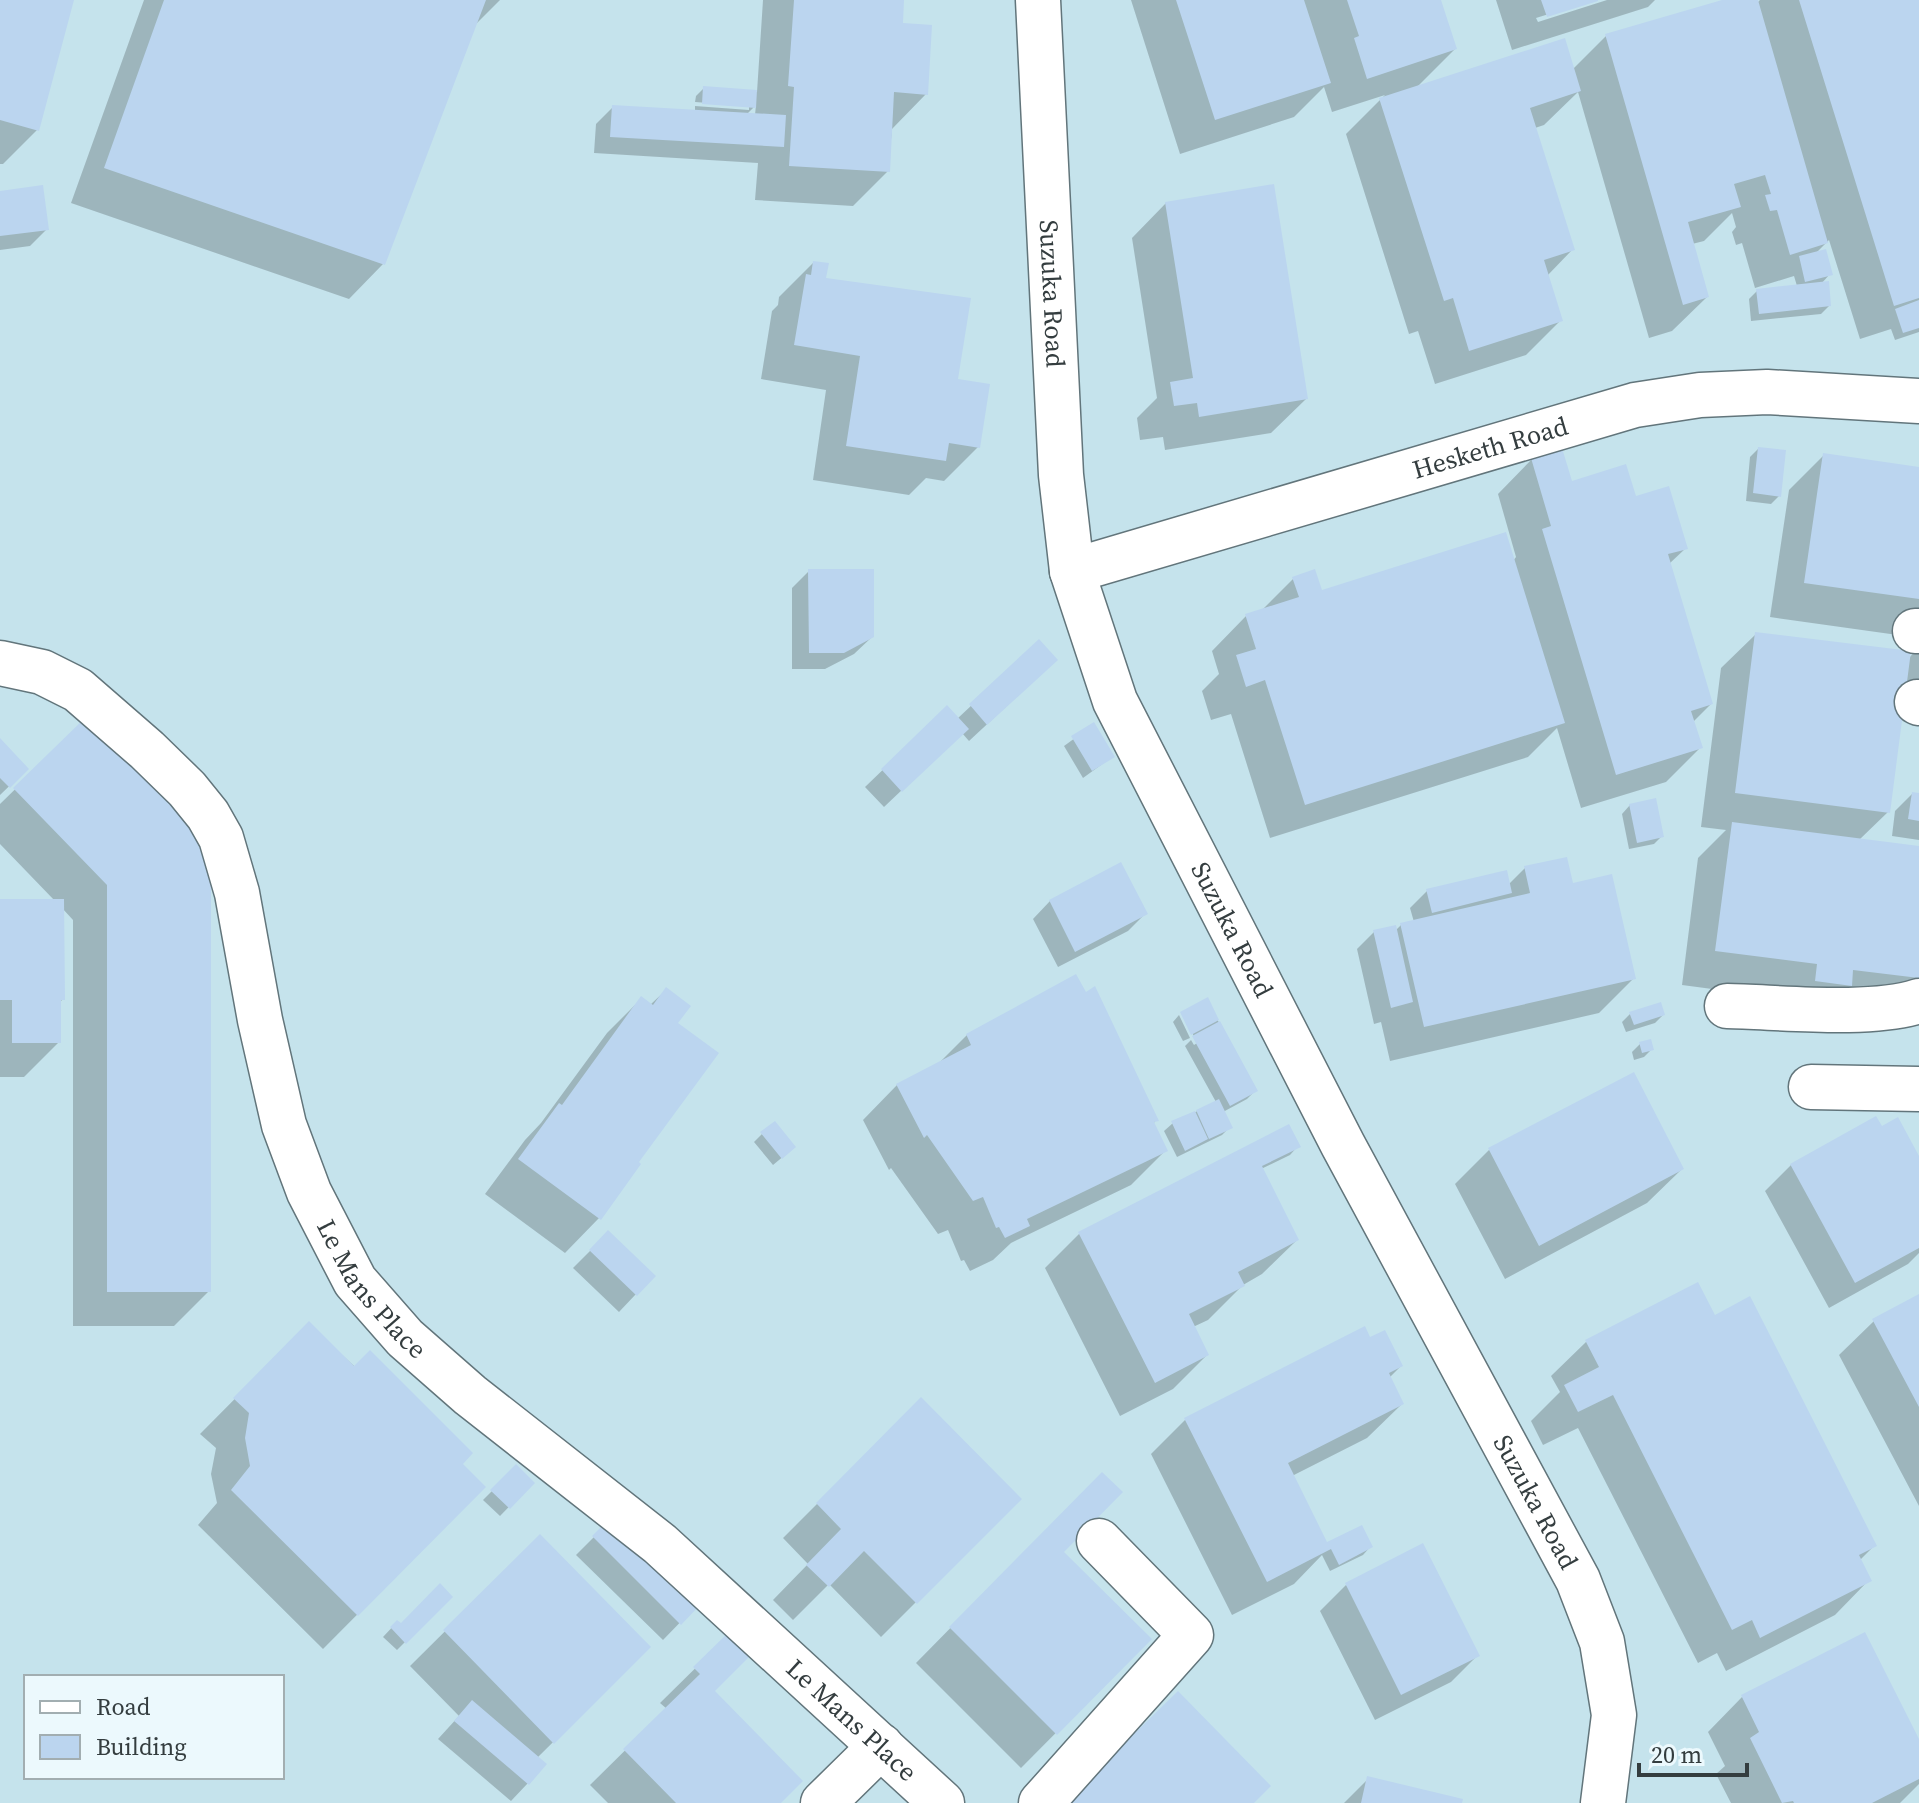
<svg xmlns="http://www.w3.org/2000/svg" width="1919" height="1803" font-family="'Source Serif 4',serif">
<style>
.built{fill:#c5e3ec;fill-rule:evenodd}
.shadow{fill:#0003;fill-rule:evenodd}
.building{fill:#bbd5ef}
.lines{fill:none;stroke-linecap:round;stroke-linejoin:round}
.minor-casing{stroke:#62757b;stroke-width:47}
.minor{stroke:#fff;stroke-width:44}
.labels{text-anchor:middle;stroke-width:6;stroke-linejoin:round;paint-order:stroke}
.street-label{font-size:26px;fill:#343d3f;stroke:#ecf9fd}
</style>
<rect width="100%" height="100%" fill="#d8edf4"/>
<path class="built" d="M0 0H1919V1803H0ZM26 1677H282V1777H26Z"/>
<path class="shadow" d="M0 0H72L37 130 3 164H0Z
M144 0H500L474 26 383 264 349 299 71 203Z
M763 0H902L901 25 926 94 892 129 888 171 853 206 755 200 758 163 594 153 596 124 613 107 695 112V106L749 110V106L695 102 696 96 704 88 757 92ZM756 105 755 115H746Z
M1131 0H1439L1455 49 1416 88 1572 70 1606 36 1729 0H1756L1757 3 1760 0H1919V332L1895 340 1891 329 1860 339 1829 240 1815 254 1830 274 1821 284 1829 306 1821 314 1751 321 1749 299 1757 291 1797 286 1794 276 1755 288 1742 243 1736 245 1732 232 1736 227 1732 213 1704 241 1692 244 1707 297 1672 331 1649 338 1578 92 1544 125 1535 128 1573 249 1547 276 1561 320 1526 355 1435 384 1418 331 1409 334 1346 134 1385 95 1332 112 1324 87 1294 117 1180 154Z
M1496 0H1594L1536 18 1538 22 1607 0H1655L1648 7 1512 50Z
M0 193 47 229 30 246 0 250Z
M1166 203 1306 399 1271 433 1165 450 1163 437 1140 440 1137 418 1157 398 1132 238Z
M813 263 824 280 956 380 978 447 944 481 926 478 909 495 813 480 826 390 761 379 772 311 778 305 779 297Z
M1758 449 1779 496 1771 504 1746 501 1750 457Z
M1824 455 1919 468V638L1770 617 1789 490Z
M1532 459 1686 548 1669 564 1711 704 1693 722 1700 748 1666 782 1581 808 1557 728 1528 757 1270 838 1231 714 1211 720 1202 691 1219 674 1212 651 1246 616 1260 612 1293 579 1321 593 1513 561 1516 557 1498 494Z
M809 571 872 637 854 654 825 669H792V588Z
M1756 634 1908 659 1919 647V685L1904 683 1888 812 1859 840 1919 848V978L1885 1012 1682 985 1698 858 1726 830 1701 827 1721 668Z
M1039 642 1038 677 969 741 962 733 884 807 865 787 947 708 957 719Z
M87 719 209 1291 174 1326H73V920L62 908 63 999 59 1003V1042L24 1077H0V901H55L0 844V804Z
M1093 725 1112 757 1083 778 1064 746Z
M0 741 27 769 0 795Z
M1912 794 1919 795V840L1892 836 1895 811Z
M1630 805 1662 836 1654 844 1629 849 1622 814Z
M1525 868 1571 885 1634 978 1599 1013 1390 1061 1381 1022 1374 1024 1357 949 1374 932 1395 931 1401 925 1414 922 1410 908 1427 891 1508 885Z
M1050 901 1146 913 1128 931 1058 967 1033 919Z
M666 990 675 1024 636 1162 599 1218 565 1253 485 1194 525 1140 541 1123 607 1033 641 999 650 1005Z
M1207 1000 1255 1091 1247 1099 1223 1112 1230 1127 1222 1135 1177 1157 1164 1131 1173 1123 1216 1102 1185 1046 1191 1040 1194 1045 1197 1043 1183 1013Z
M1630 1014 1663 1015 1655 1023 1626 1032 1622 1022Z
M1179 1015 1190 1038 1183 1041 1173 1022Z
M967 1035 1156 1120 1153 1124 1166 1150 1131 1185 1011 1243 993 1260 970 1271 964 1260 961 1261 948 1230 938 1234 891 1168 889 1170 863 1120 897 1085 938 1064Z
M1640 1044 1652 1049 1644 1057 1634 1060 1632 1052Z
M1881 1129 1919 1160V1253L1908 1264 1829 1308 1765 1191 1791 1165Z
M762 1134 785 1155 773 1165 754 1142Z
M1298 1146 1290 1155 1261 1169 1297 1240 1262 1274 1243 1285 1208 1320 1193 1327 1207 1355 1173 1389 1120 1416 1045 1268 1080 1233Z
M1489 1150 1682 1169 1647 1203 1505 1279 1455 1184Z
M608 1233 653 1276 619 1312 573 1268Z
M1919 1297V1506L1839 1355 1874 1321Z
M1714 1317 1875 1545 1859 1561 1869 1580 1835 1615 1726 1671 1717 1653 1698 1663 1578 1428 1543 1445 1531 1421 1560 1392 1551 1376 1586 1342Z
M309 1324 484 1487 323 1649 198 1525 217 1503 211 1474 216 1448 200 1434Z
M1369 1340 1401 1366 1389 1378 1402 1404 1367 1438 1292 1476 1327 1546H1371L1363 1555 1330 1571 1322 1555 1294 1584 1232 1615 1151 1454 1186 1419Z
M921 1400 1019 1499 881 1637 829 1584 793 1620 773 1600 808 1564 783 1538Z
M516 1467 532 1483 500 1516 483 1500Z
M1102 1474 1061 1552 1149 1639 1021 1768 916 1663Z
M610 1521 696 1606 663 1640 576 1555Z
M540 1537 649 1647 537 1758 528 1783 511 1801 438 1739 459 1716 410 1666Z
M1346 1585 1477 1656 1451 1682 1375 1720 1320 1611Z
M450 1597 397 1650 383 1637 397 1622 401 1625Z
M731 1633 712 1691 778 1803H608L590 1785 667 1709 660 1703Z
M1742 1697 1919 1743V1784L1900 1803H1731L1716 1774 1725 1766 1708 1732Z
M1368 1779 1460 1803H1344Z"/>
<path class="building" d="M0 0H74L39 131 0 120Z
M164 0H486L385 265 104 168Z
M794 0H904L903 23 932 25 928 95 894 92 890 172 789 166 794 87 788 86Z
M1176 0H1304L1331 83 1215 120Z
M1347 0H1441L1457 49 1367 79 1354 38 1359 36Z
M1541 0H1598V1L1547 17Z
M1722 0H1758L1828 243 1790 255 1777 210 1770 211 1765 195 1771 194 1765 175 1734 184 1741 207 1688 222 1709 297 1683 305 1605 34Z
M1799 0H1919V298L1894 306Z
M1565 38 1581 91 1530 108 1575 250 1544 260 1563 321 1469 351 1453 298 1444 301 1379 98Z
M703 86 757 90 756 108 702 104Z
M612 105 786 115 784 147 610 137Z
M1274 184 1308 399 1199 417 1197 403 1174 406 1170 382 1193 378 1165 202Z
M43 185 49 230 0 236V191Z
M1826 249 1833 275 1805 282 1799 256Z
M813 261 829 263 826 278 971 298 958 379 990 384 980 448 949 443 946 461 846 446 860 356 794 345 806 274 811 275Z
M1829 281 1831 306 1759 314 1756 289Z
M1919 300V328L1903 333 1895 309Z
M1758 447 1786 450 1781 497 1753 493Z
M1562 448 1572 481 1626 464 1636 496 1669 486 1688 549 1668 554 1713 704 1691 711 1703 748 1616 775 1542 529 1551 526 1531 458Z
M1823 453 1919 467V599L1804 583Z
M1506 532 1565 723 1305 805 1265 680 1246 687 1236 655 1256 649 1245 614 1299 597 1292 577 1315 569 1322 590Z
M808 569H874V637L844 653H809Z
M1755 632 1911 651 1890 813 1735 793Z
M1039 639 1058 660 987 725 969 704Z
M947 705 969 729 902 792 881 769Z
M87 716 211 845V1292H107V885L13 788Z
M1094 722 1115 757 1092 771 1071 736Z
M0 738 29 769 10 788 0 778Z
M1912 792 1919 793V821L1908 819Z
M1656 798 1664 837 1637 843 1629 804Z
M1732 822 1919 846V978L1853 970 1852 986 1815 981 1817 964 1715 951Z
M1567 857 1573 883 1612 874 1636 979 1424 1027 1400 923 1530 893 1524 866Z
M1121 862 1148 914 1075 952 1049 900Z
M1507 870 1512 893 1432 913 1426 889Z
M0 899H64L65 1000H61V1043H12V1000H0Z
M1396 925 1413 1002 1391 1008 1373 930Z
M1076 974 1086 992 1095 986 1159 1121 1154 1122 1168 1151 1027 1219 1030 1226 1005 1238 999 1227 996 1228 983 1197 973 1201 927 1135 924 1138 896 1084 971 1045 966 1034Z
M666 987 691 1006 678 1023 719 1053 639 1162 641 1164 601 1220 518 1159 559 1103 562 1105 641 996 653 1005Z
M1208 997 1219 1020 1191 1035 1180 1012Z
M1661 1002 1665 1015 1634 1025 1629 1012Z
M1220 1021 1258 1091 1230 1106 1192 1036Z
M1651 1039 1654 1050 1642 1053 1639 1042Z
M1634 1072 1684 1169 1539 1246 1488 1148Z
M1219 1099 1233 1128 1209 1139 1196 1110Z
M1195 1111 1208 1139 1185 1151 1171 1121Z
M1876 1116 1882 1126 1898 1117 1919 1156V1248L1855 1283 1790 1164Z
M775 1121 796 1147 782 1159 760 1132Z
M1289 1124 1301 1147 1262 1166 1299 1240 1238 1272 1245 1286 1189 1314 1209 1355 1155 1383 1078 1232Z
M608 1230 656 1276 637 1296 589 1250Z
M1698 1282 1715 1315 1750 1296 1877 1546 1859 1555 1872 1581 1760 1638 1752 1620 1732 1630 1613 1395 1578 1412 1564 1385 1599 1367 1585 1340Z
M1919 1294V1407L1872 1319Z
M309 1321 354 1366 370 1350 473 1453 463 1464 486 1487 358 1616 231 1490 250 1466 245 1438 249 1413 233 1398Z
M1365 1326 1370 1337 1385 1330 1403 1366 1389 1373 1404 1404 1288 1463 1327 1542 1362 1525 1373 1547 1339 1565 1331 1549 1267 1582 1184 1418Z
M921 1397 1022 1499 917 1604 864 1551 829 1587 806 1565 841 1529 816 1503Z
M516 1464 535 1483 510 1509 490 1490Z
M1102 1472 1123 1492 1064 1552 1152 1639 1057 1735 949 1627Z
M610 1518 699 1606 681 1625 592 1536Z
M540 1534 651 1647 554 1744 443 1630Z
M1423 1543 1480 1656 1401 1695 1345 1583Z
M440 1583 453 1597 406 1644 390 1627 397 1620 401 1623Z
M731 1630 753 1653 715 1691 803 1781 781 1803H676L623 1749 700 1674 693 1667Z
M1865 1632 1919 1739V1779L1872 1803H1794L1793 1801 1782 1803 1750 1738 1759 1732 1741 1695Z
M1178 1691 1271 1786 1254 1803H1063Z
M472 1700 547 1764 529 1785 454 1721Z
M1367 1776 1463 1799 1462 1803H1361Z"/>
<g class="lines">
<defs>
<g id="minor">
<path id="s1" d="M1038 0 1061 475 1072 571 1115 701 1343 1145 1578 1580 1602 1642 1614 1715 1603 1803"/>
<path id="s2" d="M1072 571 1635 405 1700 395 1767 392 1919 401"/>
<path d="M1915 631H1919"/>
<path id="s3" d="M0 663 42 672 78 690 147 750 187 789 208 815 221 838 237 893 260 1020 284 1125 309 1192 355 1281 405 1338 470 1395 660 1544 942 1803"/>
<path d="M1917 702 1919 703"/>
<path d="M1727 1006C1780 1007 1870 1017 1919 1001"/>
<path d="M1811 1087 1919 1089"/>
<path d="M823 1803 881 1746"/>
<path d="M1041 1803 1191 1635 1099 1541"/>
</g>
</defs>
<use href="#minor" class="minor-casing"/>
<use href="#minor" class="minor"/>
</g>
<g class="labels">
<g class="street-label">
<text dy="9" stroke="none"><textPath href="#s1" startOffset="294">Suzuka Road</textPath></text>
<text dy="9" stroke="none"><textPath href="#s2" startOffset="436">Hesketh Road</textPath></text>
<text dy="9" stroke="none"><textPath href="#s1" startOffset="966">Suzuka Road</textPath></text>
<text dy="9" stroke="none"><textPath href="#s3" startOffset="772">Le Mans Place</textPath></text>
<text dy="9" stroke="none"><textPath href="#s1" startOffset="1614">Suzuka Road</textPath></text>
<text dy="9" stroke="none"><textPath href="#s3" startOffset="1420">Le Mans Place</textPath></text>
</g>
</g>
<rect x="24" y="1675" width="260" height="104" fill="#ecf9fd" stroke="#a2aeb1" stroke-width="2"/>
<rect x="40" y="1701" width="40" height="12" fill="#ffffff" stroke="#a2aeb1" stroke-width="2"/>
<text x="96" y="1715" font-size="24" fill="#343d3f">Road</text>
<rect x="40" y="1735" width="40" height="24" fill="#bbd5ef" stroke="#a2aeb1" stroke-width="2"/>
<text x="96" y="1755" font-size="24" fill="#343d3f">Building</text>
<path d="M1639 1763v12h108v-12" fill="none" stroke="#343d3f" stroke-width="4"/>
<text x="1651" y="1763" font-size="24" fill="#343d3f" stroke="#ecf9fd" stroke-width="6" paint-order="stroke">20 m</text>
</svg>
